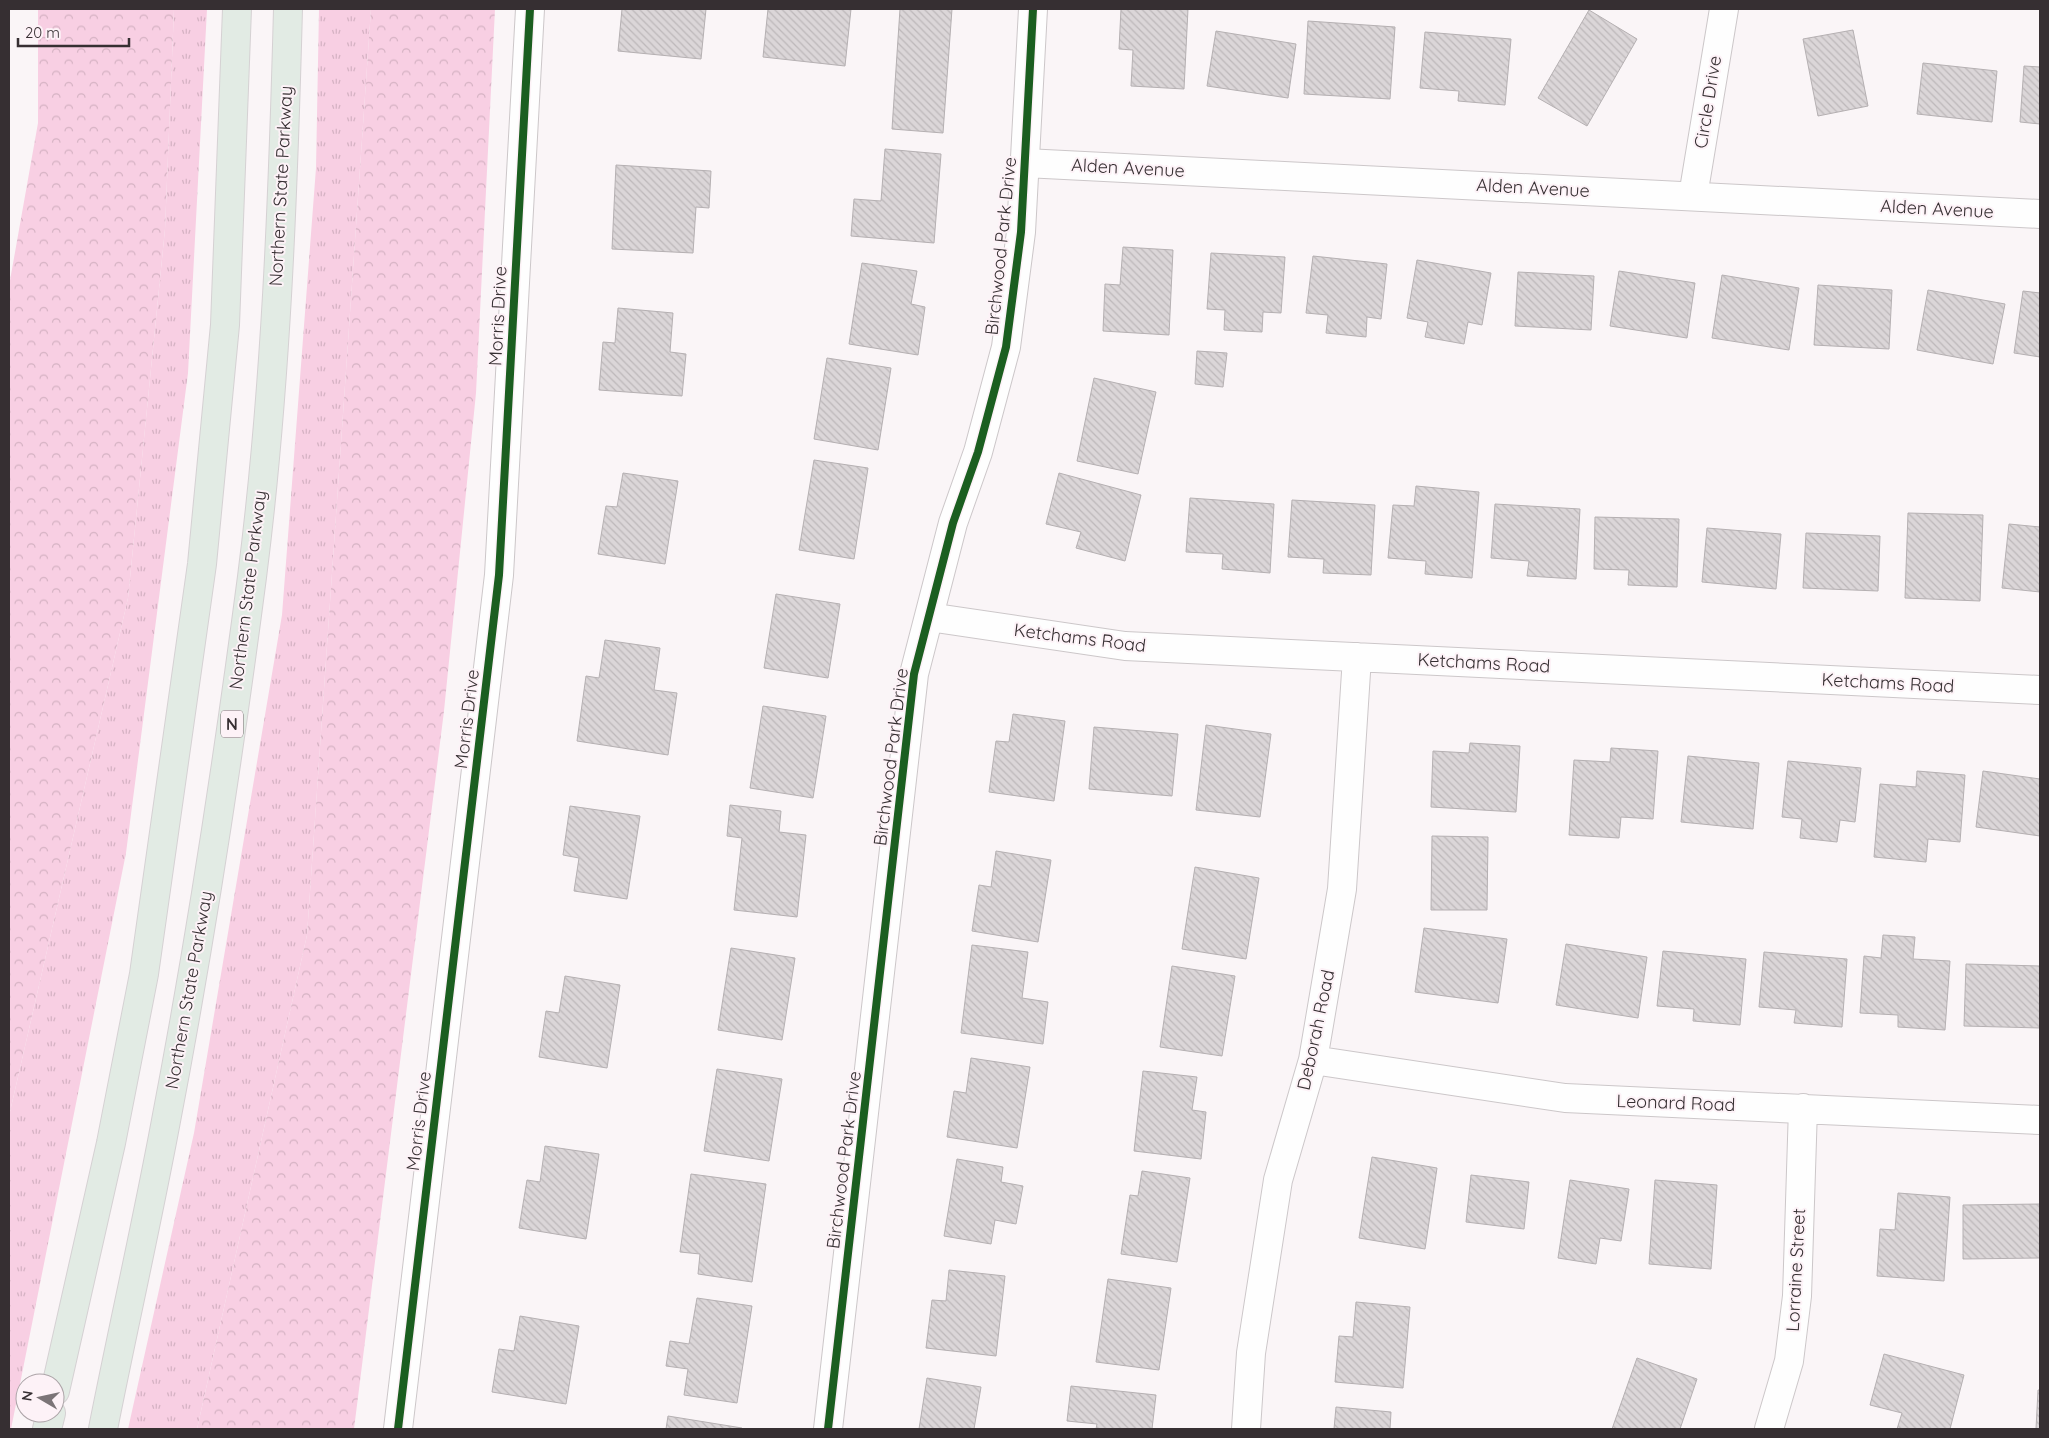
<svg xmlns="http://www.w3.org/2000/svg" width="2049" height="1438" font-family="Quicksand,sans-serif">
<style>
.grass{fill:url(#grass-tufts)}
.forest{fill:url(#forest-crowns)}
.building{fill:url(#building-back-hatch);stroke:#b5b0b2}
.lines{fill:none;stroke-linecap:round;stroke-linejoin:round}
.minor-casing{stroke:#ccc7c9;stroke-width:30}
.highway-casing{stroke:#d5d1d3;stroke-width:30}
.minor{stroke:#fefefe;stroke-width:28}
.highway{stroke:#e2ebe4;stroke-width:28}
.cycleway-casing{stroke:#fdf2f7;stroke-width:11}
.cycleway{stroke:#1b5e20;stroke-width:8}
.labels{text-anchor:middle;stroke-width:4;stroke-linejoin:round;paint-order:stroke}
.shield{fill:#fdf2f7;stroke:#726a6d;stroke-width:1}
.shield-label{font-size:16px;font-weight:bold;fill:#362f32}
.street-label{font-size:18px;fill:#362f32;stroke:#fdf2f7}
</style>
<defs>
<pattern id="grass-tufts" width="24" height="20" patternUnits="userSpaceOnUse" patternTransform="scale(1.25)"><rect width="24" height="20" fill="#f8cfe3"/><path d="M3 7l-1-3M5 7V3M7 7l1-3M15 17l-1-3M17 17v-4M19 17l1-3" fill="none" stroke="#d5b2c3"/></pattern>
<pattern id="forest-crowns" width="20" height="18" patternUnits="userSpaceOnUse" patternTransform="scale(1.25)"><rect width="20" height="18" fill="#f8cfe3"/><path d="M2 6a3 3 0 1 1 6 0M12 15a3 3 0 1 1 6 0" fill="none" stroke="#d5b2c3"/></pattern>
<pattern id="building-back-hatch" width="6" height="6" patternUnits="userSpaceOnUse" patternTransform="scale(1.25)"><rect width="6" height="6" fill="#dbd6d8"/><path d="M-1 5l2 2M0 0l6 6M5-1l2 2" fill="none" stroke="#bdb8ba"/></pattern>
</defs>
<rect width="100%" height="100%" fill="#faf5f7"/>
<path class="grass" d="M174 9H207L188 373 126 853 11 1429H9V1116L128 598 165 229Z
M319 9H371L307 935 197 1429H128L194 1133 282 615 316 168Z"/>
<path class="forest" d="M38 9H174L165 229 128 598 9 1116V286L38 123Z
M371 9H495L476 393 444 711 354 1429H197L307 935Z"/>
<path class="building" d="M622 9H706L701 59 618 51Z
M768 9H851L845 66 763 57Z
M900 9H952L943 133 892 129Z
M1121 9H1188L1184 89 1131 86 1133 50 1119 49Z
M1589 10 1637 39 1587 126 1538 98Z
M1308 21 1395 27 1390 99 1304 94Z
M1853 30 1868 106 1818 116 1803 39Z
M1216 31 1296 44 1288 98 1207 86Z
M1425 32 1511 39 1505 105 1458 101 1459 91 1420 88Z
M1923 63 1997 71 1992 122 1917 114Z
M2024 66 2040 67V124L2020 122Z
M885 149 941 154 934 243 851 236 854 199 881 201Z
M616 165 711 171 709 208 696 207 693 253 612 249Z
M1123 247 1173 250 1169 335 1103 331 1105 284 1120 285Z
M1211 253 1285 257 1281 313 1263 312 1262 332 1224 330 1225 310 1207 309Z
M1313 256 1387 264 1381 319 1367 317 1366 337 1326 333 1328 315 1306 313Z
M1417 260 1491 273 1482 325 1468 322 1464 344 1425 337 1428 322 1407 318Z
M862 263 917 271 911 304 925 307 918 355 849 344Z
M1619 271 1695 283 1687 338 1610 326Z
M1518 272 1594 276 1591 330 1515 326Z
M1722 275 1799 288 1789 350 1712 338Z
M1818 285 1892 290 1889 349 1814 345Z
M1928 290 2005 304 1993 364 1917 350Z
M2023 291 2040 293V357L2014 353Z
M618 308 673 313 670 352 686 354 682 396 599 390 603 342 615 343Z
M1197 351 1227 353 1223 387 1195 384Z
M827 358 891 368 878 450 814 439Z
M1094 378 1156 392 1138 474 1077 461Z
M814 460 868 468 854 559 799 550Z
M623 473 678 481 665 564 598 554 606 506 617 507Z
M1059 473 1141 495 1125 561 1076 548 1081 532 1046 524Z
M1416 486 1479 492 1472 578 1425 574 1426 561 1388 558 1393 505 1414 506Z
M1190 498 1274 504 1270 573 1222 569 1223 554 1186 552Z
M1292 500 1375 505 1371 575 1323 573 1324 559 1288 557Z
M1495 504 1580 509 1576 579 1527 576 1529 561 1491 558Z
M1908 513 1983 515 1980 601 1905 598Z
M1595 517 1679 519 1677 587 1628 585 1629 570 1594 569Z
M2009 524 2040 527V603V592L2002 588Z
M1707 528 1781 534 1776 589 1702 582Z
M1806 533 1880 536 1878 591 1803 588Z
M776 594 840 604 828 678 764 668Z
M605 640 660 648 654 690 677 693 668 755 577 741 586 676 599 678Z
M763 706 826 716 813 798 750 788Z
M1013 714 1065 721 1054 801 989 792 996 741 1009 742Z
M1206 725 1271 734 1260 817 1196 810Z
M1094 727 1178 734 1172 796 1089 789Z
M1470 743 1520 746 1516 812 1431 807 1433 751 1469 753Z
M1611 748 1658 751 1653 819 1621 817 1619 838 1569 835 1574 760 1610 762Z
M1688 756 1759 763 1753 829 1681 822Z
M1788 761 1861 768 1855 822 1840 820 1837 842 1800 838 1802 819 1782 817Z
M1917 771 1965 775 1960 842 1928 839 1926 862 1874 857 1880 784 1916 787Z
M1983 771 2040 779V836L1976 827Z
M730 805 781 811 779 832 806 835 797 917 734 910 742 838 727 836Z
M570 806 640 816 627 899 574 891 579 858 563 855Z
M1432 836 1488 837 1487 910H1431Z
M996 851 1051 860 1038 942 972 931 979 885 991 887Z
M1195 867 1259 878 1246 959 1182 949Z
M1424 928 1507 939 1498 1003 1415 992Z
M1883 935 1915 937 1913 959 1950 961 1945 1030 1898 1027V1015L1860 1013 1864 956 1881 958Z
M1566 944 1647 957 1638 1018 1556 1005Z
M972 945 1028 952 1022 998 1048 1002 1043 1044 961 1033Z
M731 948 795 958 782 1040 718 1030Z
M1663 951 1746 959 1740 1025 1693 1021 1694 1009 1657 1006Z
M1764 952 1847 959 1842 1027 1794 1023 1796 1010 1759 1007Z
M1966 964 2040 966V1028L1964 1026Z
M1172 966 1235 976 1222 1056 1160 1047Z
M565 976 620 985 607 1068 539 1057 546 1011 559 1013Z
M971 1058 1030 1067 1017 1148 947 1137 954 1091 966 1093Z
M717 1069 782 1079 769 1161 704 1151Z
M1143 1071 1197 1077 1192 1110 1206 1112 1201 1159 1134 1151Z
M545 1146 599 1154 586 1239 519 1228 527 1180 540 1182Z
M1372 1157 1437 1168 1425 1249 1359 1238Z
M957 1159 1003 1167 1001 1182 1023 1186 1016 1224 995 1220 991 1244 944 1236Z
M1142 1171 1190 1178 1177 1262 1121 1254 1130 1195 1138 1196Z
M691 1174 766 1184 752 1282 698 1274 700 1254 680 1252Z
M1471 1175 1529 1182 1524 1229 1466 1222Z
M1570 1180 1629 1189 1621 1241 1600 1238 1596 1264 1558 1258Z
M1655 1180 1717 1185 1711 1269 1649 1264Z
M1898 1193 1950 1197 1944 1281 1877 1276 1880 1229 1895 1230Z
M2040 1204V1258L1963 1259V1205Z
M949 1270 1005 1276 996 1356 926 1348 932 1300 946 1301Z
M1108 1279 1171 1288 1159 1370 1096 1362Z
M697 1298 752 1306 737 1403 684 1395 688 1369 666 1366 670 1341 689 1344Z
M1356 1302 1410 1307 1403 1388 1335 1382 1339 1336 1353 1337Z
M520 1316 579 1326 566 1404 492 1392 499 1349 514 1351Z
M1884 1354 1964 1375 1950 1429H1897L1902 1413 1870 1405Z
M1637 1358 1697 1379 1680 1429H1612Z
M927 1378 981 1387 974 1429H919Z
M1071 1386 1156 1395 1152 1429H1157H1096L1097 1424 1067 1421Z
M2038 1390H2040V1429H2036Z
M1336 1407 1391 1412 1390 1429H1334Z
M668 1416 742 1428V1429H666Z"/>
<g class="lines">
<defs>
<path id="minor" d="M1025 163 2040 214
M1693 196 1724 9
M929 617 1125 646 2040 690
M1313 1060 1565 1098 2040 1120
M398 1429 499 575 530 9
M828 1429 914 674 953 523 978 452 1006 347 1021 232 1033 9
M1246 1429 1251 1353 1278 1180 1313 1060 1342 889 1357 657
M1769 1429 1789 1361 1797 1296 1803 1108"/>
<path id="highway" d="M55 1391 111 1143 144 974 202 564 225 325 237 9
M47 1429 51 1413
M103 1429C123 1328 146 1227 165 1126 200 944 228 761 252 577 276 389 283 198 288 9"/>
</defs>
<use href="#minor" class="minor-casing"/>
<use href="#highway" class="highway-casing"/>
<use href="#minor" class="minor"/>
<use href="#highway" class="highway"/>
<defs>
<path id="cycleway" d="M398 1429 499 575 530 9
M828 1429 914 674 953 523 978 452 1006 347 1021 232 1033 9"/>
</defs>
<use href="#cycleway" class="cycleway-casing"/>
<use href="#cycleway" class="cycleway"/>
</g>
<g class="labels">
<rect class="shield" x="221" y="710.5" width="22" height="27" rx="4"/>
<g class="shield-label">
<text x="232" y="730">N</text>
</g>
<g class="street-label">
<text transform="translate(1708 102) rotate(-81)" y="6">Circle Drive</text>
<text transform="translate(1128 168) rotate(3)" y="6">Alden Avenue</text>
<text transform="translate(281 186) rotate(-87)" y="6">Northern State Parkway</text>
<text transform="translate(1533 188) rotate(3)" y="6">Alden Avenue</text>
<text transform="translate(1937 209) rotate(3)" y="6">Alden Avenue</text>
<text transform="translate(1001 246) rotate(-84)" y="6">Birchwood Park Drive</text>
<text transform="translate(498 316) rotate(-87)" y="6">Morris Drive</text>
<text transform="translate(248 590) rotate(-83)" y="6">Northern State Parkway</text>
<text transform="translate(1080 638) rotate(7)" y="6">Ketchams Road</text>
<text transform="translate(1484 663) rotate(3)" y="6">Ketchams Road</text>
<text transform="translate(1888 683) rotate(3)" y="6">Ketchams Road</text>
<text transform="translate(467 719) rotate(-83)" y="6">Morris Drive</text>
<text transform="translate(891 757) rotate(-83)" y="6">Birchwood Park Drive</text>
<text transform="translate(189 990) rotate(-80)" y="6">Northern State Parkway</text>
<text transform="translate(1316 1030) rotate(-78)" y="6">Deborah Road</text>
<text transform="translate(1676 1103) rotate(2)" y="6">Leonard Road</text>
<text transform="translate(419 1121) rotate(-83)" y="6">Morris Drive</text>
<text transform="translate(844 1160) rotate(-83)" y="6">Birchwood Park Drive</text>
<text transform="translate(1796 1270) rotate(-87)" y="6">Lorraine Street</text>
</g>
</g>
<rect width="2049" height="1438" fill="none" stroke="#362f32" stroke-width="20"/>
<g transform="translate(40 1398) rotate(279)"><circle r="24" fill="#fdf2f7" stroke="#ada4a8"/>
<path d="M0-4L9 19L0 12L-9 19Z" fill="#7b7477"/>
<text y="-8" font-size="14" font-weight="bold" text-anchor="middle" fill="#362f32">N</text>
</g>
<path d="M18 38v8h111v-8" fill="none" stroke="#362f32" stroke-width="2.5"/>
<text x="25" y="38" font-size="15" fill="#362f32" stroke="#fdf2f7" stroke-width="4" paint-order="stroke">20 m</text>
</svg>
